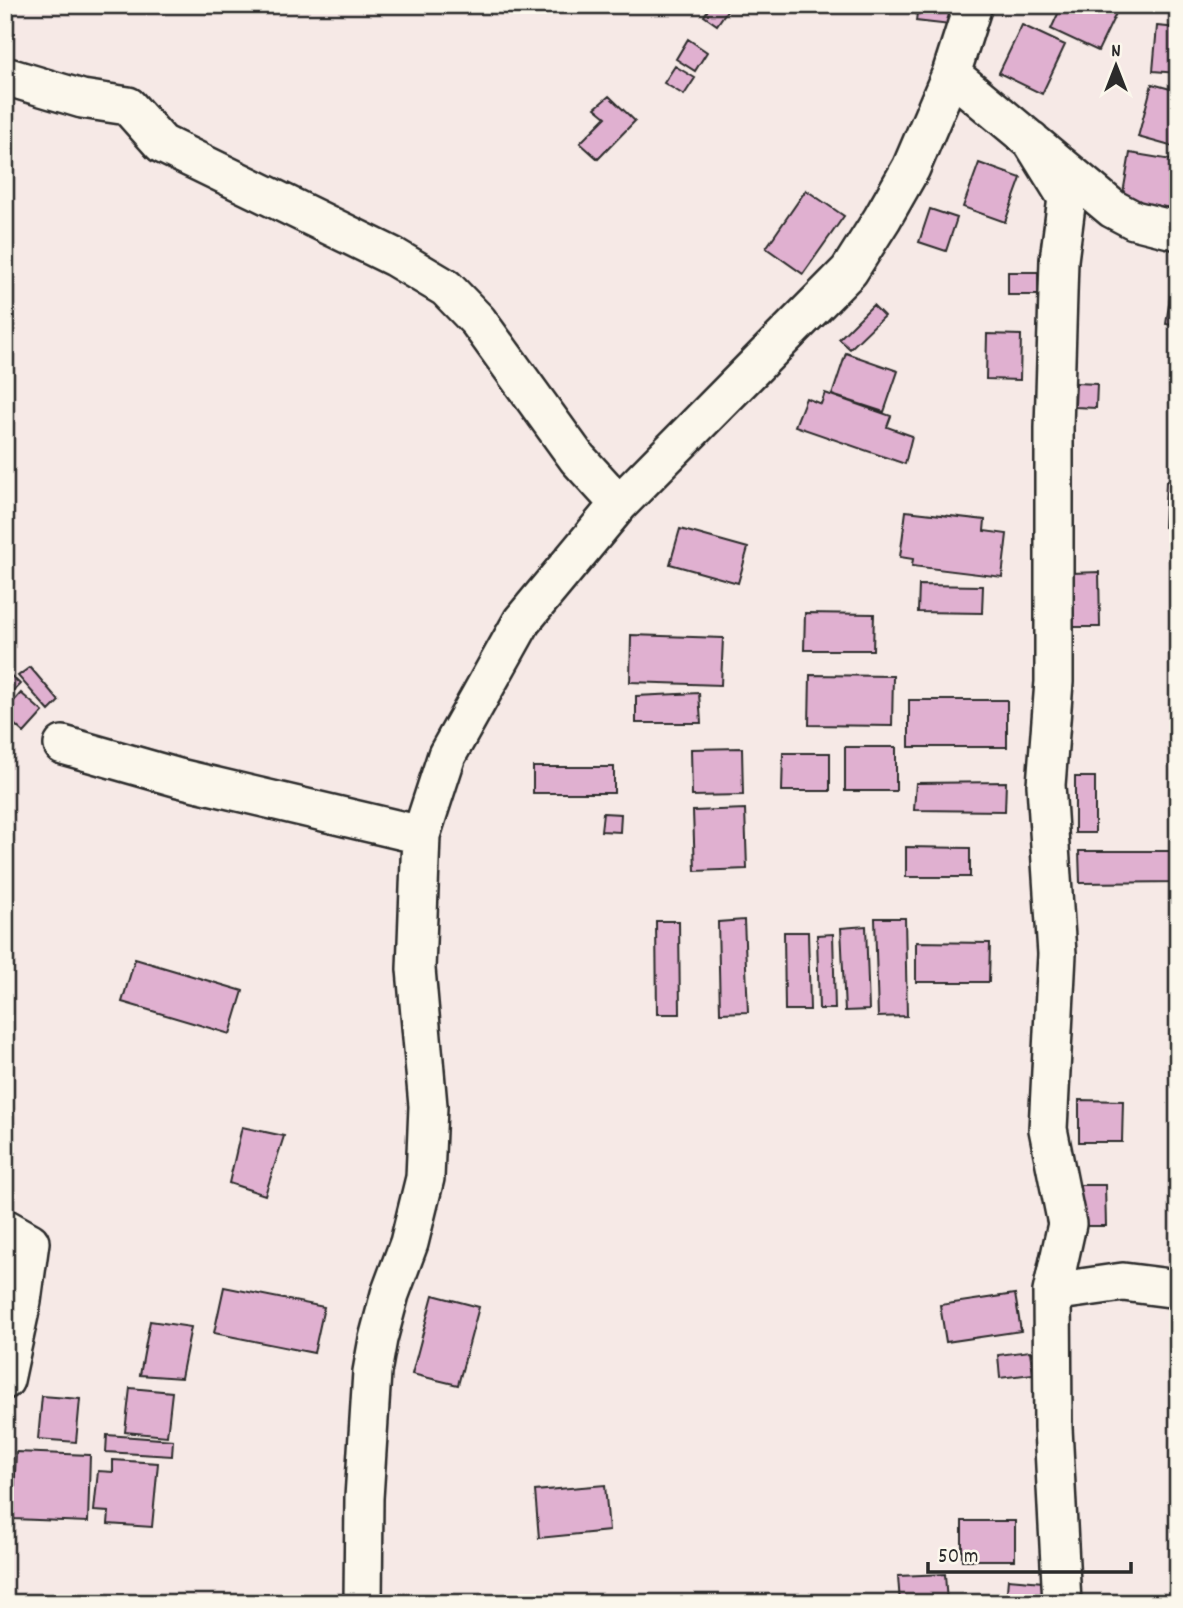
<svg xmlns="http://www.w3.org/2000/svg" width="1183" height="1608" font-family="Dekko,sans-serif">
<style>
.building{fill:#e0b0d0;stroke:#2b2b2b;stroke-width:2}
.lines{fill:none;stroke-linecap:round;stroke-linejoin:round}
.minor-casing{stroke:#2b2b2b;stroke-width:42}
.minor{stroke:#fbf7ec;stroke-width:37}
</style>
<rect width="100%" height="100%" fill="#f6e9e6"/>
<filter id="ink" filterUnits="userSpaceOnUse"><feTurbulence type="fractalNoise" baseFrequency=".0143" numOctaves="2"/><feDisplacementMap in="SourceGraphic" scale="14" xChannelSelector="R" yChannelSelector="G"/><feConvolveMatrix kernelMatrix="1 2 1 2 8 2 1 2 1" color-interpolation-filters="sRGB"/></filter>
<g filter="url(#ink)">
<path class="building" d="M711 5 730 6 717 25 704 16Z
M918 5H953L950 25 916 21Z
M1062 5H1120L1098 51 1051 29Z
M1022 25 1065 45 1042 94 999 73Z
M1157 26 1178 28V73L1153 71Z
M688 39 707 52 695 71 676 59Z
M675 66 695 78 684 95 664 83Z
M1152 84 1178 91V134L1174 147 1138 137Z
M609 96 635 121 598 159 580 143 606 117 595 108Z
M1130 153 1178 161 1171 208 1122 199Z
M979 163 1021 178 1005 222 963 207Z
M806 190 844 216 803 274 766 248Z
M930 209 957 218 946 251 919 242Z
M1008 272H1038V295H1008Z
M1174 272H1178V326L1166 324Z
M873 305 884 316 850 349 839 339Z
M987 334 1021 335 1020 380 986 379Z
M846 353 898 371 884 412 832 395Z
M1076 383 1097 384 1096 408 1075 407Z
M825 393 891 416 887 427 912 436 905 464 795 426 806 398 821 404Z
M1166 481 1178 482V542H1171L1172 530 1164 527Z
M906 511 985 520 984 531 1007 534 1002 577 912 566 913 559 900 557Z
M680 529 748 548 738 583 670 564Z
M1099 572 1100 627H1073L1072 573Z
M919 585 983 586 982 613 918 612Z
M805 613 874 614 873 650H804Z
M631 635 723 638 721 685 630 682Z
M30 667 59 701 49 711 18 676Z
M5 670 20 684 5 699Z
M810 675 893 676 892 726 809 725Z
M21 693 43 712 24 733 5 716V711Z
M699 693 701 723H636V696Z
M909 700H1007V747H909Z
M1174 702H1178L1177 773Z
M845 747H896V791H845Z
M742 748 743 795 692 796 691 749Z
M783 753H830V791H782Z
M533 767H614V793H533Z
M1075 777H1095V833H1075Z
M1006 782 1005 811 914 810 916 783Z
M745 809 747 869 695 871 693 811Z
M603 813 621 814 620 832 601 831Z
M906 847 970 848V877H906Z
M1079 851H1178V882L1080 883Z
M875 918H905L907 1016 878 1017Z
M744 920 748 1012 720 1013 718 922Z
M656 921H679L680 1014H657Z
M866 926 869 1010 845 1011 841 928Z
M784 932H808L810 1010H785Z
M833 934 835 1009H819L817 935Z
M916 942 990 943 989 982H916Z
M135 959 243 991 230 1034 122 1002Z
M1079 1100 1123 1101 1122 1142H1079Z
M242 1127 284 1136 265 1195 229 1183Z
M1080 1185H1105L1106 1226H1081Z
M224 1287 324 1307 314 1353 214 1333Z
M1015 1294 1021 1331 946 1342 940 1305Z
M433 1295 479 1307 458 1385 412 1374Z
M150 1321 191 1327 181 1378 140 1375Z
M1030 1351 1033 1374 1000 1378 998 1355Z
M130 1388 172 1392 167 1436 125 1432Z
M42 1396 80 1399 76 1442 38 1439Z
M107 1435 173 1440 172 1456 106 1452Z
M16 1452 90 1455 88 1522 13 1519Z
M113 1460 158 1463 152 1527 108 1524 109 1512 94 1511 98 1471 113 1472Z
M605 1485 609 1531 539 1538 535 1491Z
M962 1521H1015V1560H962Z
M945 1574 947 1603H900L898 1576Z
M1008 1579 1043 1582 1042 1603H1006Z"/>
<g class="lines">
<defs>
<path id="minor" d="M951 74 1113 209 1134 220 1178 231
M5 76 82 99 128 106 162 144 394 257 446 288 478 321 577 458 619 504
M1031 140 1067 198 1059 260 1054 428V682L1046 785 1057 954 1048 1129 1067 1224 1052 1292 1053 1428 1062 1603
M63 745 179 778 421 835
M5 1228 30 1242 22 1301 5 1380
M1052 1292 1123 1282 1178 1289
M363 1603 364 1498 372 1372 378 1339 390 1294 409 1243 425 1178 428 1106 416 969 421 835 447 755 522 621 619 504 849 271 882 219 911 168 951 74 973 5"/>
</defs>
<use href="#minor" class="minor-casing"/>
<use href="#minor" class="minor"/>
</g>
</g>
<rect width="1183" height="1608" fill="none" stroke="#fbf7ec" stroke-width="28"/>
<rect x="14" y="14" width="1155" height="1580" fill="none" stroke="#2b2b2b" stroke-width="2.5" filter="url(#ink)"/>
<g transform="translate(1116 66)" stroke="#fbf7ec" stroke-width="5" paint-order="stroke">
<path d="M0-5L12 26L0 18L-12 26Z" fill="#2b2b2b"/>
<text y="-10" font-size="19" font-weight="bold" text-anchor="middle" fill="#2b2b2b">N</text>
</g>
<path d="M928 1562v10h203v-10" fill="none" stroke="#2b2b2b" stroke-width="3.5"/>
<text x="938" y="1562" font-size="21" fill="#2b2b2b" stroke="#fbf7ec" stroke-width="5" paint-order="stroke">50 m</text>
</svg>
